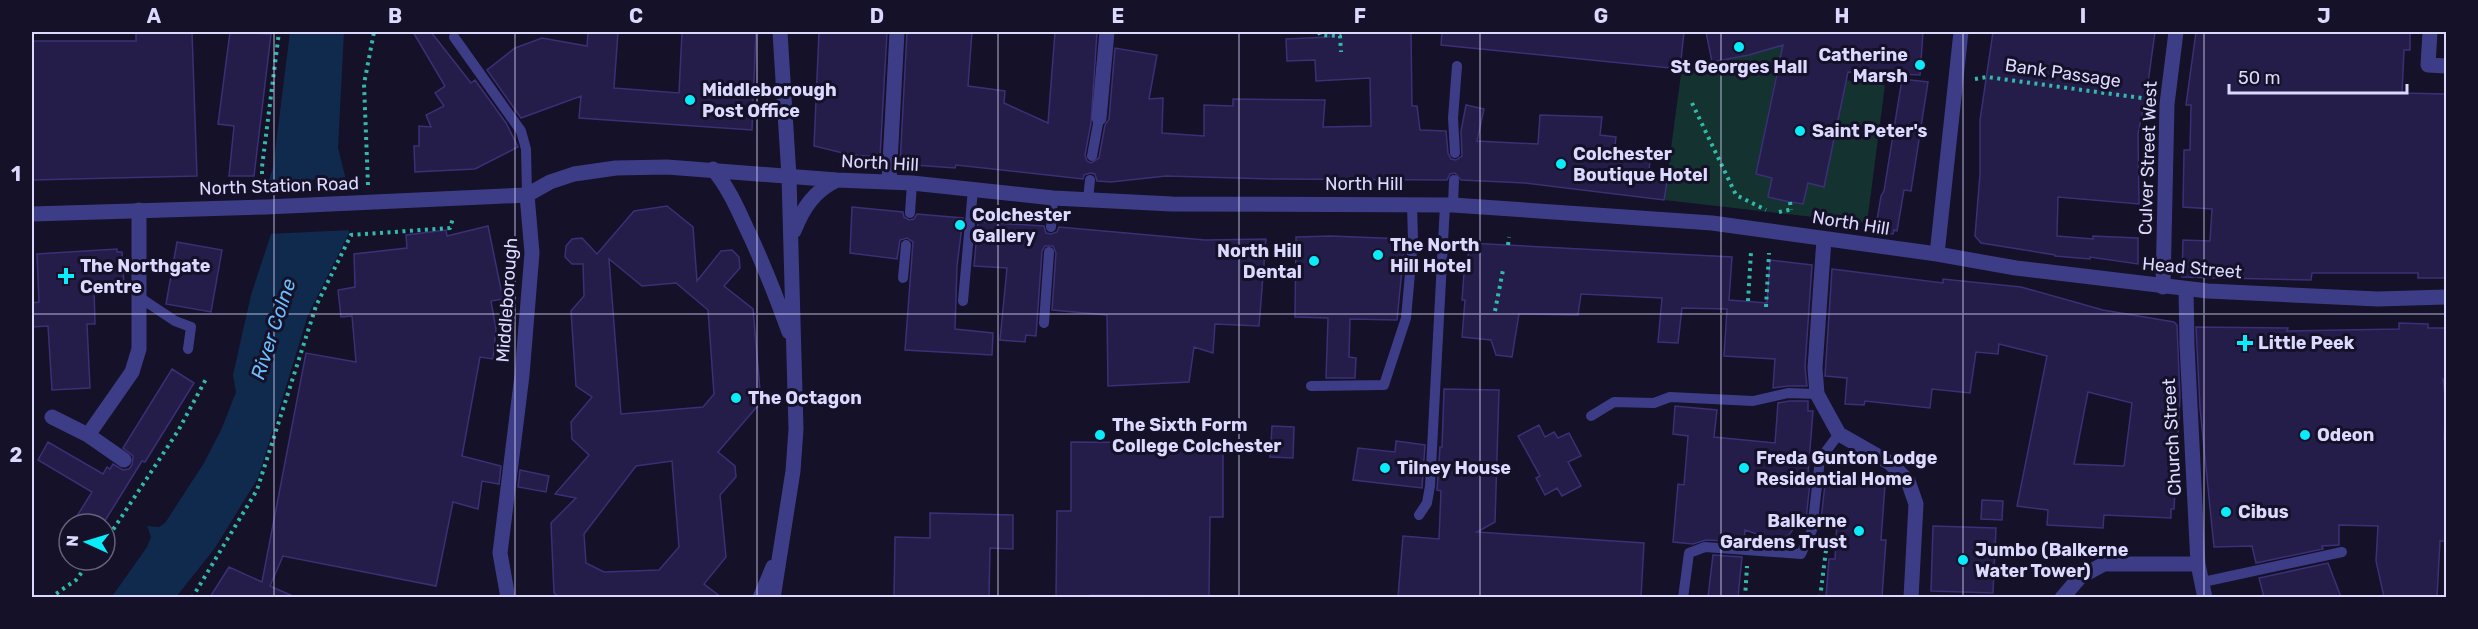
<svg xmlns="http://www.w3.org/2000/svg" width="2478" height="629" font-family="Rubik,sans-serif">
<style>
.green{fill:#143330;fill-rule:evenodd}
.water{fill:#102a4e}
.pier{fill:#141129}
.building{fill:#241d49;stroke:#3b3075;stroke-width:1.5;fill-rule:evenodd}
.lines{fill:none;stroke-linecap:round;stroke-linejoin:round}
.path{stroke:#33b9ab;stroke-width:4;stroke-dasharray:3 4.5;stroke-linecap:butt}
.service{stroke:#3d3d87;stroke-width:10}
.pedestrian{stroke:#3d3d87;stroke-width:15}
.minor{stroke:#3d3d87;stroke-width:15}
.tertiary{stroke:#3d3d87;stroke-width:15}
.grid{fill:none;stroke:#dcd9fe;stroke-width:1.5;stroke-opacity:0.55}
.poi-dot{fill:#0aecfa;stroke:#141129;stroke-width:2}
.labels{text-anchor:middle;stroke-width:6;stroke-linejoin:round;paint-order:stroke}
.poi-label{font-size:18px;font-weight:bold;fill:#dcd9fe;stroke:#141129;text-anchor:start}
.street-label{font-size:18px;fill:#dcd9fe;stroke:#141129}
.water-label{font-size:20px;font-style:italic;fill:#6abefc;stroke:#141129}
.neatline{fill:none;stroke:#dcd9fe;stroke-width:2}
.grid-label{font-size:20px;text-anchor:middle;font-weight:bold;fill:#dcd9fe}
</style>
<rect width="100%" height="100%" fill="#141129"/>
<path class="green" d="M1778 32 1819 44 1845 80 1885 85 1867 223 1664 200 1682 67 1764 51 1773 44ZM1776 74 1845 87 1824 187 1808 183 1803 204 1768 197 1772 178 1756 174Z"/>
<path class="water" d="M290 32H344L338 148 345 176 349 233 308 315 258 478 215 548 176 597 111 598 147 547 151 537 147 526 159 527 165 523 204 463 222 428 236 392 233 375 251 295 271 234 269 180 273 168Z"/>
<path class="pier" d="M348 178 351 230 268 234 266 182Z"/>
<path class="building" d="M136 32H192L197 176 32 180 33 41H136Z
M230 32 271 34 254 176H229L234 126 218 124Z
M413 32H431L471 83 475 80 506 123 518 147 475 169 415 172 414 146H419V126L431 127 426 115 444 106 435 93 445 86Z
M588 32H618L614 88 679 93 682 32H756L752 130 579 118 581 96 521 118 487 70 515 48 542 38 587 46Z
M819 32H887L880 157 851 155 814 146Z
M907 32H972L968 86 1005 91 1004 103 1048 123 1055 32H1097L1091 123 1085 155 1087 161 1091 163 1099 158 1105 125 1109 119 1115 48 1157 55 1149 99 1163 98 1162 133 1204 136V105L1233 106V99L1325 100 1323 127 1371 126 1370 78 1316 81 1315 60 1287 61 1286 39 1329 37 1330 32H1411L1412 106H1417L1420 130 1446 131 1448 153 1451 159 1456 160 1462 156 1461 131 1466 105 1484 109 1477 141 1538 144 1540 115 1602 117 1600 135 1616 137 1614 154 1650 159 1649 172 1668 175 1664 200 1525 183 1461 180 1455 173 1450 174 1447 180 1274 179 1166 176 1111 182 1097 181 1095 174 1090 173 1084 175 1083 179 956 165 955 168 900 164Z
M1442 32H1684L1680 69 1441 45Z
M1706 32H1923L1920 75 1848 72 1824 187 1808 183 1803 204 1790 202 1768 197 1772 178 1756 174 1783 45 1749 55 1712 62Z
M1993 32H2155L2147 90 2138 134 2139 204 2058 197 2057 236 2093 239V236L2138 238V264L2090 257V259L2055 256V255L1981 243 1975 236 1980 174V120Z
M2196 32H2410V50H2404L2402 93 2446 94V278H2418V273H2312L2311 280 2182 277 2183 240 2210 241 2212 209 2183 207 2184 150H2190L2191 105H2186Z
M1902 79 1928 82 1911 191 1904 190 1897 231 1894 230 1893 234 1875 232 1881 196 1884 191Z
M667 206 693 227 697 281 721 251 732 250 739 257 740 268 724 286 753 309 761 402 718 452 735 466 736 477 720 495 726 557 704 584 721 597H560L554 593 551 523 576 498 555 494 589 455 572 439 571 422 592 397 576 386 571 311 584 296 583 264H572L565 257 566 246 572 239 582 238 597 254 634 211ZM609 259 642 286 676 283 708 310 714 394 703 407 621 414ZM672 461 679 547 659 570 604 572 586 563 584 534 636 466Z
M852 207 903 212 904 217 909 220 914 219 917 214 963 218 957 266 955 329 993 333 992 355 905 350 913 242 907 238 900 240 897 259 850 253Z
M978 222 1044 226 1046 233 1051 234 1057 232 1059 227 1205 240 1266 239 1259 326 1215 324 1213 353 1194 347 1189 382 1108 386 1107 315 1052 310 1056 253 1053 246H1045L1042 251 1036 336 1026 335 1025 342 1000 340 1007 268 974 266Z
M488 226 503 299 491 301 496 329 493 359 480 357 462 456 501 466 499 484 482 481 478 509 453 502 436 586 283 556 270 586 295 597H210L229 567 262 582 306 353 356 362 352 316 341 317 338 290 355 287 354 254 407 248 406 235 446 230 447 236Z
M1331 236 1405 239 1397 320 1350 319 1349 357 1356 358 1355 378H1326L1328 318 1295 317 1296 237Z
M177 242 222 250 211 312 166 304Z
M1469 243 1732 257 1729 300 1767 303 1770 260 1812 265 1805 367 1807 386H1788L1773 388 1775 359 1724 356 1727 309 1682 308 1678 343 1658 342 1662 298 1581 294 1578 315 1519 314 1512 357 1496 355 1491 340 1462 337 1465 300H1462L1465 260H1468Z
M117 249V252H122L124 285 94 287 95 324H87L90 388 52 390 48 326 32 327V303L39 302 37 254Z
M1832 269 1943 283V279L2021 287 2103 310 2174 322 2177 325 2180 397 2174 509H2171V518L2104 515 2103 528 2047 525 2048 510 2017 506 2047 356 1999 344 1998 354 1976 352 1970 393 1932 389 1930 408 1865 401 1864 405 1845 404 1847 378 1825 376ZM2088 392 2132 403 2124 466 2074 464Z
M2399 323 2428 324V328H2446V380L2443 379 2446 405 2444 439H2446V541H2440L2437 597H2384L2376 561 2378 526 2339 525V545L2322 546 2323 549 2256 563 2252 546 2214 547 2200 408 2196 327 2288 328 2287 331 2399 329Z
M172 369 194 383 145 462 142 461 103 524H72L92 492 38 460 48 442 103 474 107 467 110 469 113 464 123 470 129 469 132 465 133 456 123 448Z
M1444 389 1499 390 1495 522 1477 532 1644 543 1641 597H1398L1403 536 1439 539 1441 491 1437 490 1440 447H1442Z
M1789 401H1808V411H1813L1808 474H1811L1806 519H1800L1789 535 1782 539 1775 540 1745 530 1744 542 1706 540 1693 544 1673 542 1678 484 1684 485 1688 436 1673 434 1675 406 1717 410 1714 437 1775 443 1778 403Z
M1539 425 1545 437 1554 432 1558 438 1569 433 1581 456 1568 462 1581 486 1562 496 1557 488 1545 495 1536 478 1540 476 1518 436Z
M1272 426 1294 427 1293 458 1270 457Z
M1396 441 1425 445 1422 488 1353 480 1358 448 1395 452Z
M1071 442 1223 443V517H1210L1209 596 1090 595V597H1056L1057 511H1071Z
M520 470 549 476 546 492 518 487Z
M1826 475 1860 477 1859 484 1885 485 1881 540H1886L1882 597H1826L1829 559H1835L1837 521 1821 520Z
M1982 500 2003 501 2002 520 1981 519Z
M930 513 1013 515V549L990 548 989 597H894L895 537 930 538Z
M1933 526 1996 528 1993 593 1931 591Z
M1713 555 1742 557 1738 597H1708Z
M2328 563 2341 597H2264L2259 578Z"/>
<g class="lines">
<path class="path" d="M1319 32 1320 35 1340 36 1341 52
M1975 79 1987 77 2149 99
M1692 103 1736 195 1766 210
M368 185 364 84 374 32
M262 189V167L279 32
M1790 202 1791 210
M1779 212 1793 209
M1508 245 1509 237
M1748 301 1751 252
M1766 307 1769 253
M1495 311 1503 270
M105 542 178 431 206 379
M50 598 76 580 91 560
M192 598 257 490 316 306 351 235 450 228 453 218
M1745 598 1747 566
M1820 598 1827 542"/>
<path class="service" d="M454 37 521 131 526 149 527 195
M1455 153 1453 118 1457 66
M1092 156 1099 118
M1088 199 1090 180
M1453 205 1454 180
M910 213 912 183
M1051 227 1053 198
M903 278 906 245
M139 297 175 321 191 327 188 349
M963 301 973 189
M1044 323 1049 252
M1311 386 1384 385 1406 318 1413 240 1412 204
M1591 416 1614 402 1654 403 1670 397 1753 401 1788 393 1817 394
M1419 515 1427 503 1430 486 1445 205
M2203 582 2342 552
M1683 598 1689 553 1705 547 1801 554 1812 530 1820 459 1839 434"/>
<path class="pedestrian" d="M2430 32 2428 65 2446 66"/>
<path class="minor" d="M780 32 789 177
M1099 118 1107 32
M889 181 897 32
M1824 239 1815 368 1817 394 1839 434 1890 463 1908 481 1916 504 1911 598
M2163 287 2167 104 2176 32
M2186 289 2187 345 2198 564 2205 598
M52 417 88 435 124 460
M88 435 132 372 139 349V210
M2062 598 2080 577 2104 564H2198"/>
<path class="tertiary" d="M713 169C727 186 736 205 745 225 762 260 776 296 789 332
M32 214 266 207 527 195 550 182 574 174 616 168 667 167 837 180 912 183 1053 198 1172 204 1453 205 1712 223 1937 254 2016 268 2208 291 2378 299 2446 297
M794 231C803 208 814 191 837 180
M1937 254 1961 32
M508 598 500 553 522 375 532 253 527 195
M760 598 773 567
M773 598 793 471 796 429 789 177"/>
</g>
<path class="grid" d="M274 32V598M515 32V598M757 32V598M998 32V598M1239 32V598M1480 32V598M1721 32V598M1963 32V598M2204 32V598M32 314H2446"/>
<g class="poi-dot">
<circle cx="1739" cy="47" r="6"/>
<circle cx="1920" cy="65" r="6"/>
<circle cx="690" cy="100" r="6"/>
<circle cx="1800" cy="131" r="6"/>
<circle cx="1561" cy="164" r="6"/>
<circle cx="960" cy="225" r="6"/>
<circle cx="1378" cy="255" r="6"/>
<circle cx="1314" cy="261" r="6"/>
<path d="M63 267h6v6h6v6h-6v6h-6v-6h-6v-6h6z"/>
<path d="M2242 334h6v6h6v6h-6v6h-6v-6h-6v-6h6z"/>
<circle cx="736" cy="398" r="6"/>
<circle cx="1100" cy="435" r="6"/>
<circle cx="2305" cy="435" r="6"/>
<circle cx="1385" cy="468" r="6"/>
<circle cx="1744" cy="468" r="6"/>
<circle cx="2226" cy="512" r="6"/>
<circle cx="1859" cy="531" r="6"/>
<circle cx="1963" cy="560" r="6"/>
</g>
<g class="labels">
<g class="poi-label">
<text x="1908" y="61" text-anchor="end">Catherine<tspan x="1908" dy="21">Marsh</tspan></text>
<text x="1739" y="73" text-anchor="middle">St Georges Hall</text>
<text x="702" y="96">Middleborough<tspan x="702" dy="21">Post Office</tspan></text>
<text x="1812" y="137">Saint Peter's</text>
<text x="1573" y="160">Colchester<tspan x="1573" dy="21">Boutique Hotel</tspan></text>
<text x="972" y="221">Colchester<tspan x="972" dy="21">Gallery</tspan></text>
<text x="1390" y="251">The North<tspan x="1390" dy="21">Hill Hotel</tspan></text>
<text x="1302" y="257" text-anchor="end">North Hill<tspan x="1302" dy="21">Dental</tspan></text>
<text x="80" y="272">The Northgate<tspan x="80" dy="21">Centre</tspan></text>
<text x="2258" y="349">Little Peek</text>
<text x="748" y="404">The Octagon</text>
<text x="1112" y="431">The Sixth Form<tspan x="1112" dy="21">College Colchester</tspan></text>
<text x="2317" y="441">Odeon</text>
<text x="1756" y="464">Freda Gunton Lodge<tspan x="1756" dy="21">Residential Home</tspan></text>
<text x="1397" y="474">Tilney House</text>
<text x="2238" y="518">Cibus</text>
<text x="1847" y="527" text-anchor="end">Balkerne<tspan x="1847" dy="21">Gardens Trust</tspan></text>
<text x="1975" y="556">Jumbo (Balkerne<tspan x="1975" dy="21">Water Tower)</tspan></text>
</g>
<g class="street-label">
<text transform="translate(2063 73) rotate(8)" y="6">Bank Passage</text>
<text transform="translate(2148 158) rotate(-88)" y="6">Culver Street West</text>
<text transform="translate(880 163) rotate(3)" y="6">North Hill</text>
<text x="1364" y="190">North Hill</text>
<text transform="translate(279 186) rotate(-2)" y="6">North Station Road</text>
<text transform="translate(1851 223) rotate(9)" y="6">North Hill</text>
<text transform="translate(2192 268) rotate(5)" y="6">Head Street</text>
<text transform="translate(507 300) rotate(-86)" y="6">Middleborough</text>
<text transform="translate(2172 437) rotate(-93)" y="6">Church Street</text>
</g>
<g class="water-label">
<text transform="translate(273 329) rotate(-72)" y="7">River Colne</text>
</g>
</g>
<rect width="2478" height="629" fill="none" stroke="#141129" stroke-width="66"/>
<g transform="translate(87 542) rotate(274)"><circle r="28" fill="#141129" stroke="#64617e" stroke-width="1.5"/>
<path d="M0-4.5L10 22L0 15L-10 22Z" fill="#0aecfa"/>
<text y="-9" font-size="16" font-weight="bold" text-anchor="middle" fill="#dcd9fe">N</text>
</g>
<path d="M2229 84v9h178v-9" fill="none" stroke="#dcd9fe" stroke-width="3"/>
<text x="2238" y="84" font-size="18" fill="#dcd9fe" stroke="#141129" stroke-width="4.5" paint-order="stroke">50 m</text>
<rect x="33" y="33" width="2412" height="563" class="neatline"/>
<g class="grid-label">
<text x="154" y="23">A</text>
<text x="395" y="23">B</text>
<text x="636" y="23">C</text>
<text x="877" y="23">D</text>
<text x="1118" y="23">E</text>
<text x="1360" y="23">F</text>
<text x="1601" y="23">G</text>
<text x="1842" y="23">H</text>
<text x="2083" y="23">I</text>
<text x="2324" y="23">J</text>
<text x="16" y="181">1</text>
<text x="16" y="462">2</text>
</g>
</svg>
